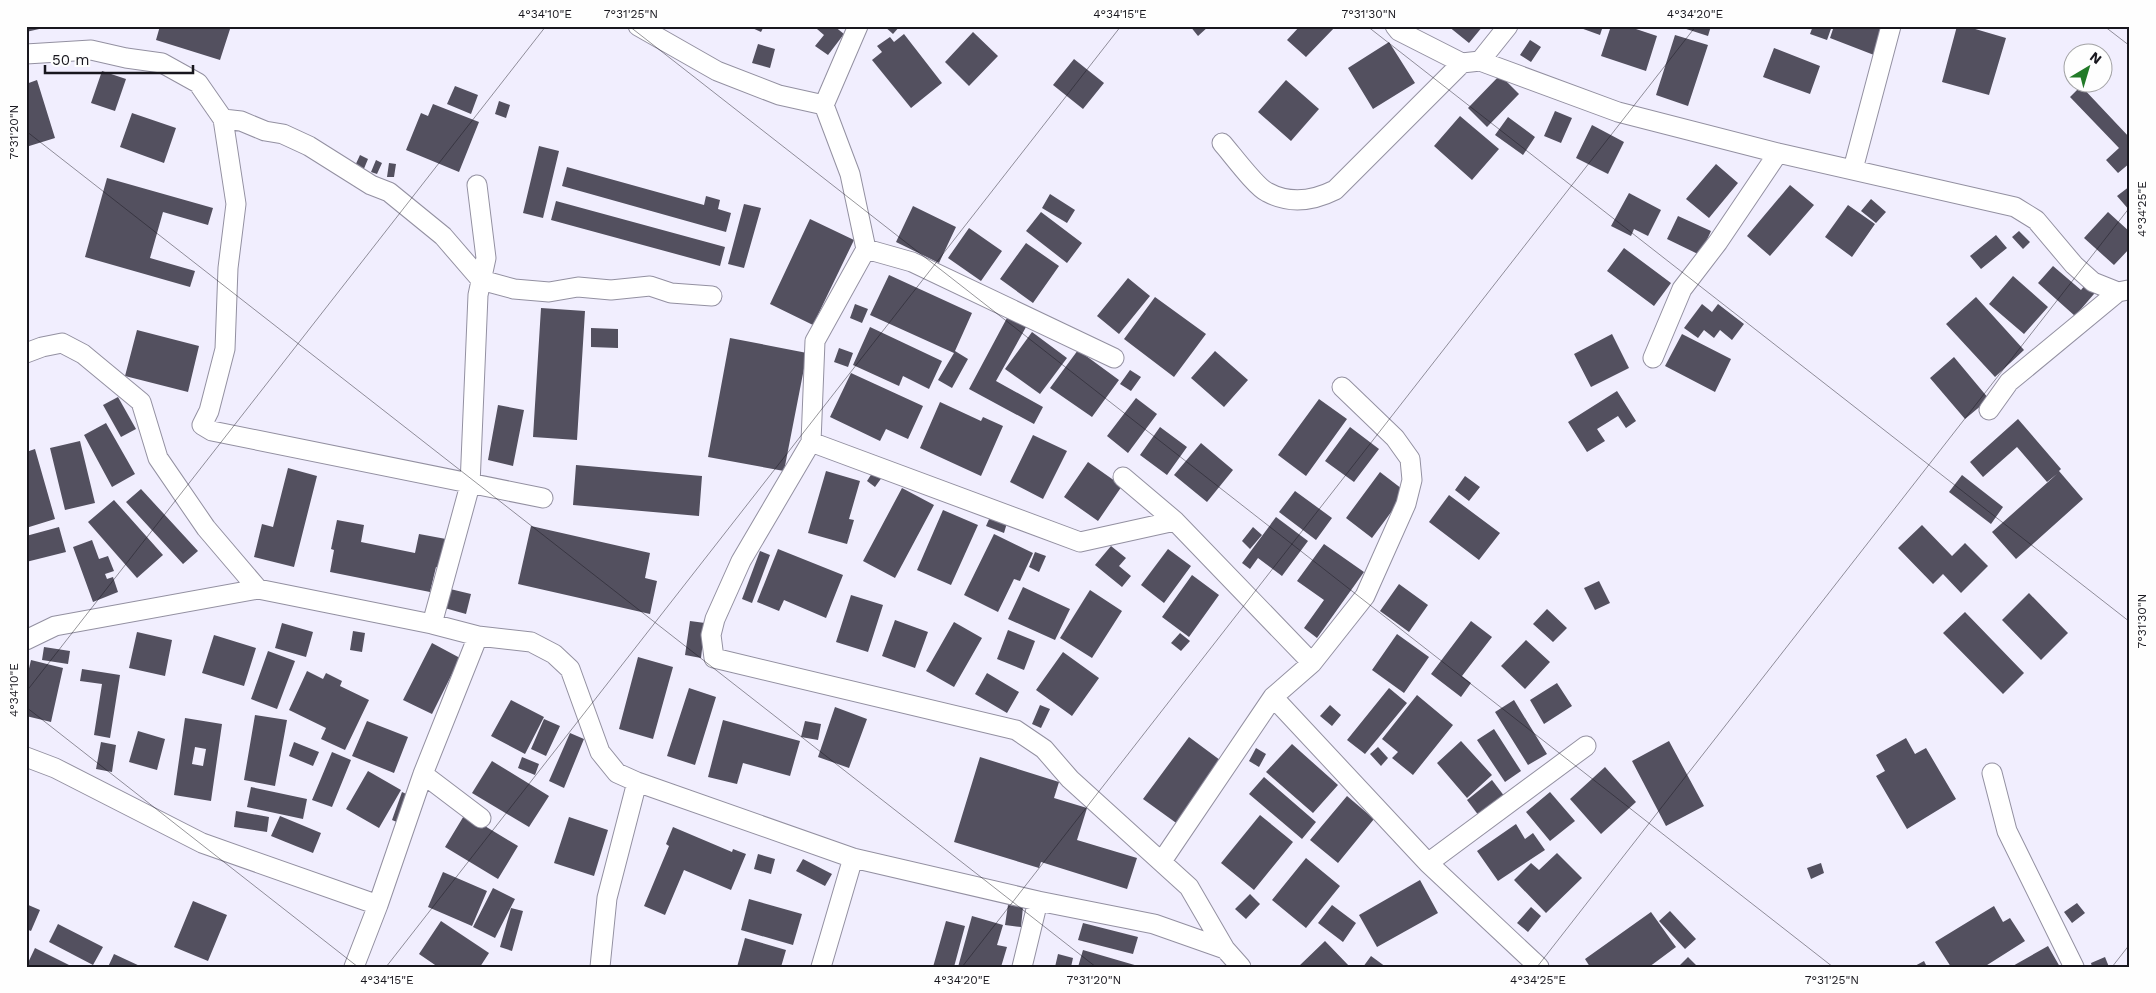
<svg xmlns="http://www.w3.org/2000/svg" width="2156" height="993" font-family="'Work Sans',sans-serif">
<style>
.building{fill:#53505f;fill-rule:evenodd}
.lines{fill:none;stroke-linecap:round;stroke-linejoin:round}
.minor-casing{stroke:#9390a1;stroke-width:21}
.minor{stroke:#fff;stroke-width:19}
.ticks{fill:none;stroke:#18171e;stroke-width:1;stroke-opacity:0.45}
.neatline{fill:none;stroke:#18171e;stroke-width:2}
.ticks-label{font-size:12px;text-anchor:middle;fill:#18171e}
</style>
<rect width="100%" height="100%" fill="#f1eefe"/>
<path class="building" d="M26 26H48V27L26 32Z
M160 26H231L220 60 156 40Z
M748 26H764L761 32Z
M819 26H834L844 34 828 55 815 46 824 35 817 29Z
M884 26H900L893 34Z
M1190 26H1209L1198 36Z
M1300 26H1336L1306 57 1287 40Z
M1448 26H1483L1469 43Z
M1575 26H1603L1600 35Z
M1611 26H1627L1657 36 1646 71 1601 56Z
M1677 26H1711L1708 36Z
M1813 26H1832L1827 40 1810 34Z
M1834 26H1885L1874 55 1830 38Z
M1957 26H1965L2006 38 1989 95 1942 82Z
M973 32 998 56 969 86 945 62Z
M904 34 942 83 911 108 872 60 882 52 877 46 890 37 894 42Z
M1675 35 1708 45 1688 106 1656 95Z
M1530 40 1541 47 1531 62 1520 55Z
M1389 42 1415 83 1373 109 1348 68Z
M758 44 775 49 770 68 752 63Z
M1774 48 1820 66 1810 94 1763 77Z
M1074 59 1104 83 1083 109 1053 85Z
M102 71 126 79 115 111 91 103Z
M1500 75 1519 94 1487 127 1468 108Z
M37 80 55 138 26 147V84Z
M1286 80 1319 109 1291 141 1258 112Z
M455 86 478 95 471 114 447 104Z
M2081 86 2130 138V163L2118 173 2106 160 2119 148 2070 97Z
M499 101 510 105 506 118 495 114Z
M433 104 479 122 459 172 406 150 421 113 428 116Z
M1555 111 1572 118 1561 143 1544 136Z
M132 113 176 128 164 163 120 147Z
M1460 116 1499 149 1472 180 1434 146Z
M1508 117 1535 137 1523 155 1495 135Z
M1592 125 1624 142 1608 174 1576 158Z
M539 146 559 151 543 218 523 213Z
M360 155 368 159 363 171 354 168Z
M376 160 382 163 377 174 371 172Z
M389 163 396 164 394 177H387Z
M1716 164 1738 183 1709 218 1686 199Z
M567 167 704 205 706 196 720 200 718 209 731 213 726 232 562 186Z
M107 178 213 208 208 225 163 212 150 258 195 271 190 287 85 257Z
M1790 185 1814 205 1770 256 1747 236Z
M2130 186V211L2117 196Z
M1629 193 1661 210 1648 236 1634 229 1631 236 1611 226Z
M1050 194 1075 210 1067 223 1042 208Z
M1871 199 1886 212 1876 223 1861 211Z
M556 201 725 247 720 266 551 220Z
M744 204 761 208 744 268 728 264Z
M1848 205 1875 224 1852 257 1825 237Z
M913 206 956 227 939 263 896 242Z
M1041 212 1082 243 1067 263 1026 231Z
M2108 212 2130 232V248L2114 265 2084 238Z
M1678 216 1711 231 1700 255 1667 239Z
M810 219 854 240 813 325 770 304Z
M969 228 1002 251 981 281 948 258Z
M2019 231 2030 242 2023 249 2012 237Z
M1996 235 2007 248 1981 269 1970 256Z
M1026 243 1059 266 1033 303 1000 279Z
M1624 248 1671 283 1654 306 1607 271Z
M2053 266 2081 290 2090 279 2100 287 2075 316 2038 283Z
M889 275 972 313 955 351 968 359 952 388 938 380 954 353 870 315Z
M2013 276 2048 307 2024 334 1989 304Z
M1128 278 1150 296 1119 334 1097 316Z
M1155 297 1206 334 1174 377 1124 339Z
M1976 297 2024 350 1995 377 1946 324Z
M855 304 868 309 862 323 850 318Z
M1702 304 1712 312 1718 304 1744 324 1732 340 1720 330 1714 338 1704 330 1698 338 1684 328Z
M541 308 585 311 577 440 533 437Z
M1008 316 1026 327 996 381 1043 407 1034 424 969 389Z
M870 327 942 361 929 389 903 376 899 386 853 365Z
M591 328 618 329V348L591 347Z
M137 330 199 346 188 392 125 376Z
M1032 332 1067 358 1040 394 1005 369Z
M1612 334 1629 368 1591 387 1574 354Z
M1682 334 1731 359 1715 392 1665 366Z
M730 338 807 353 784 471 708 457Z
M839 348 853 353 848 367 834 362Z
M1078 350 1119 380 1092 417 1050 388Z
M1215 351 1248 380 1224 407 1191 378Z
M1954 357 1989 399 1965 419 1930 378Z
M1130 370 1141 377 1131 391 1120 384Z
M851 373 923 406 908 439 886 429 880 441 830 417Z
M1617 391 1636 421 1626 428 1618 416 1597 429 1605 441 1587 452 1568 422Z
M118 397 136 429 121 437 103 405Z
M1136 398 1157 414 1128 453 1107 436Z
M1319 399 1347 419 1306 476 1278 455Z
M940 402 981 421 983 417 1003 426 981 476 920 448Z
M498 405 524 410 513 466 488 460Z
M2018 419 2061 469 2059 471 2083 499 2016 559 1992 532 2057 474 2047 482 2017 447 1983 477 1970 462Z
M106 423 135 474 112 487 84 435Z
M1160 427 1187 447 1167 475 1140 455Z
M1350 427 1379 449 1354 482 1325 461Z
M1033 435 1067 451 1043 499 1010 482Z
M80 441 95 503 65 510 50 448Z
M1201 443 1233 470 1207 502 1174 475Z
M35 449 55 519 26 528V452Z
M1088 462 1122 486 1098 521 1064 497Z
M576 465 702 476 699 516 573 505Z
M876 467 885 473 875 487 867 481Z
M288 468 317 476 294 567 254 557 262 524 273 527Z
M826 471 860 481 849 519 854 520 847 544 808 533Z
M1380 472 1406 492 1372 538 1346 518Z
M1962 475 2003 507 1991 524 1949 492Z
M1465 476 1480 487 1469 501 1455 490Z
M902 488 934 505 895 578 863 561Z
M141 489 198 551 183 564 126 502Z
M1295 491 1332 518 1316 540 1279 512Z
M1449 495 1500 533 1479 560 1429 522Z
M114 500 163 555 137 578 88 522Z
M943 510 978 525 951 585 917 570Z
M990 517 1007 523 1004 533 986 526Z
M1276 517 1308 541 1282 576 1258 558 1250 569 1242 563Z
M337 520 364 525 361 542 415 553 419 534 446 539 440 568 436 567 430 592 330 572 334 550 331 549Z
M1922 525 1952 556 1965 543 1988 566 1961 593 1943 574 1933 584 1898 548Z
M531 526 650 553 645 578 657 581 650 614 518 584Z
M59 527 66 552 26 562V536Z
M1253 527 1262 535 1250 549 1242 541Z
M994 534 1033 553 1020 581 1014 579 998 612 964 595Z
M92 540 99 559 108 556 114 571 105 574 107 579 113 577 118 592 93 602 73 547Z
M1324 544 1364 572 1317 638 1304 628 1324 600 1297 581Z
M1111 546 1126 558 1119 566 1131 576 1122 587 1095 565Z
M778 549 843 575 826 618 784 600 779 611 757 602Z
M1168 549 1191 566 1164 603 1141 585Z
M760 551 770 555 752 603 742 599Z
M1035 552 1046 556 1039 572 1029 567Z
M1192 575 1219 595 1189 637 1162 617Z
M1599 581 1610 603 1595 610 1584 588Z
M1399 584 1428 605 1409 632 1380 611Z
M1023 587 1070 609 1055 640 1008 619Z
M446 588 471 594 466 614 441 607Z
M1090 590 1122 611 1092 658 1060 638Z
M2029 593 2068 633 2041 660 2002 620Z
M851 595 883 605 868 652 836 642Z
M1547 609 1567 628 1553 642 1533 624Z
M1965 612 2024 673 2003 694 1943 633Z
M895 620 928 632 915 668 882 656Z
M690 621 705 623 701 658 685 655Z
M1471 621 1492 637 1462 676 1471 683 1461 697 1431 674Z
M954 622 982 638 954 687 926 671Z
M282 623 313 632 306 657 275 648Z
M1008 630 1035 641 1024 670 997 659Z
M353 631 365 633 362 652 350 650Z
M137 632 172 640 165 676 129 668Z
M1180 633 1190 641 1181 651 1171 643Z
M1397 634 1429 657 1404 693 1372 670Z
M214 635 256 648 244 686 202 673Z
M1526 640 1550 662 1525 689 1501 666Z
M432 643 460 658 432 714 403 700Z
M44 647 70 651 68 664 42 660Z
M268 651 295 661 277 709 251 699Z
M1063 652 1099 678 1072 716 1036 690Z
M638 657 673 667 653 739 619 729Z
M31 660 63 668 51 722 26 716V681Z
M82 669 120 675 110 738 94 735 102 684 80 681Z
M307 671 323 679 326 673 342 681 340 686 369 700 345 750 321 739 326 728 289 710Z
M987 673 1019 692 1007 713 975 694Z
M1557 683 1572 706 1544 724 1530 700Z
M689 688 716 697 695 765 667 756Z
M1389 688 1407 703 1365 754 1347 740Z
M1417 695 1453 725 1413 775 1392 758 1398 752 1382 739Z
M511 700 544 717 525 754 491 736Z
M1514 700 1547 754 1528 765 1495 712Z
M1040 705 1050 709 1041 728 1032 724Z
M1330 705 1341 715 1332 726 1320 716Z
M835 707 867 719 849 768 818 757Z
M255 715 287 720 275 786 244 780Z
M185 718 222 724 211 801 174 795ZM195 747 206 749 203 766 192 764Z
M544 719 560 726 546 756 531 749Z
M723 720 800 741 790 776 743 763 737 784 708 777Z
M367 721 408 737 394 773 352 756Z
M805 721 821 724 818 740 801 737Z
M1494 729 1521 771 1505 782 1477 740Z
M138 731 165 739 157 770 129 762Z
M570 733 584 739 564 788 549 781Z
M1189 737 1224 763 1179 825 1143 799Z
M1906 738 1915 754 1926 748 1956 799 1907 829 1876 776 1885 771 1876 755Z
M1461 741 1492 775 1467 798 1437 763Z
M1669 741 1704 806 1666 826 1632 761Z
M101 742 116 745 112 772 96 769Z
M294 742 319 752 313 766 289 756Z
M1292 744 1338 785 1313 813 1266 772Z
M1378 747 1388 758 1381 766 1370 754Z
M1256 748 1266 754 1259 767 1249 761Z
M332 752 351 760 332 807 312 800Z
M522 757 539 764 535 775 518 768Z
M980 757 1059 782 1054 798 1087 808 1077 840 1137 858 1127 889 1041 862 1039 868 954 842Z
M492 761 549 796 529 827 472 793Z
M1605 767 1636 802 1601 834 1570 799Z
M368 771 401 790 379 828 346 809Z
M1264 777 1316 822 1302 839 1249 794Z
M1492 780 1505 797 1479 816 1467 800Z
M251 787 307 799 303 819 247 807Z
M402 792 415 798 404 825 392 820Z
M1550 792 1575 821 1550 841 1526 812Z
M1347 796 1374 819 1338 863 1310 840Z
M236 811 269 817 267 832 234 827Z
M465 814 518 846 498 879 445 847Z
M1260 815 1293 842 1254 890 1221 863Z
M280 816 321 833 313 853 271 836Z
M569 817 608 830 594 876 554 863Z
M1516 824 1525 839 1533 833 1545 850 1498 881 1477 851Z
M673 827 732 852 733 849 746 854 731 890 684 870 665 915 644 906 669 846 666 844Z
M1557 853 1582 878 1546 913 1514 880 1531 863 1539 870Z
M758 854 775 859 771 874 754 869Z
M1306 858 1340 886 1306 928 1272 900Z
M803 859 832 874 825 886 796 871Z
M1821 863 1824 873 1811 879 1807 868Z
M443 872 487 891 472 926 428 907Z
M1420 880 1438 913 1377 947 1359 915Z
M493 888 515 899 495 938 473 927Z
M1250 894 1260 904 1246 919 1235 909Z
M749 899 802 914 793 945 741 930Z
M193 901 227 915 208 961 174 947Z
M2077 903 2085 913 2072 923 2064 912Z
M26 904 40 910 31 931 26 929Z
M1008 905 1023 907 1021 927 1005 925Z
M1332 905 1356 923 1343 942 1318 923Z
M1994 906 2003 922 2010 918 2025 941 1984 967H1951L1935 942Z
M1531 907 1541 916 1528 932 1517 923Z
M511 908 523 911 512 951 500 947Z
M1670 911 1696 939 1685 949 1659 921Z
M1651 912 1676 947 1649 967H1590L1585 959Z
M972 916 1003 925 997 945 1007 947 1001 967H958Z
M441 921 489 953 480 967H438L419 954Z
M946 921 965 926 954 967H933Z
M1083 923 1138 937 1133 954 1078 940Z
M58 924 103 947 93 965 49 942Z
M745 938 786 950 781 967H737Z
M1325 941 1350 967H1298Z
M2048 946 2060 967H2011Z
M35 948 73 967H26Z
M1083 950 1138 966V967H1078Z
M114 954 142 967H108Z
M1058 954 1073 958 1071 967H1055Z
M1371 956 1386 967H1363Z
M1688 957 1698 967H1678Z
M2105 957 2109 967H2092L2091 963Z
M1924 961 1927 967H1913Z"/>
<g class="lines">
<defs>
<path id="minor" d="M638 26 717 71 779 95 824 105 850 174 866 249
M1395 26 1399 31 1462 63 1480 61 1618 112 1778 153 2015 207 2036 220 2074 265 2093 282 2118 292
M26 54 91 50 126 58 162 63 198 83 223 119
M1480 61 1508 26
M824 105 858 26
M1222 143C1231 153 1256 187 1267 192 1289 204 1313 201 1335 190L1462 63
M1853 169 1891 26
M26 353 42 347 62 343 83 354 141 402 158 458 206 528 258 589
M1114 358 912 262 866 249 815 341 811 442 741 561 715 619 711 635 714 658 1016 730 1044 749 1070 779 1189 887 1225 949
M1653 358 1682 289 1718 242 1778 153
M1989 410 2009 382 2118 292 2128 290
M811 442 1080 542 1175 521
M1123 477 1175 521 1312 663
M543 498 212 431 202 425 209 411 225 349 228 268 236 204 223 119 241 121 265 131 283 134 309 146 371 185 389 192 443 236 481 280 514 289 549 292 578 287 611 290 650 286 671 293 712 296
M432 624 470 485 478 295 486 258 477 185
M26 640 55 626 258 589 432 624 478 636 531 642 554 654 570 669 600 752 617 773 637 782 853 858 1038 901 1154 924 1225 949 1241 967
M1273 697 1428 863 1539 967
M26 757 55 768 202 843 378 905
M1992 773 2007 831 2074 967
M423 774 481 818
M1162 861 1273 697 1312 663 1365 596 1406 504 1412 480 1410 459 1395 438 1342 387
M1428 863 1586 746
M354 967 378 905 423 774 478 636
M600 967 607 898 637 782
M821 967 853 858
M1022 967 1038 901"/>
</defs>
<use href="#minor" class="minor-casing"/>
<use href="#minor" class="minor"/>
</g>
<path class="ticks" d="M629 26 1833 967M1367 26 2130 622M2104 26 2130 46M26 131 1096 967M26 692 546 26M26 707 358 967M386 967 1121 26M962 967 1696 26M1537 967 2130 207M2112 967 2130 944"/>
<rect width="2156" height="993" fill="none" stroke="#fefefe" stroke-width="55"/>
<g transform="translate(2088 68) rotate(38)"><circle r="24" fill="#fefefe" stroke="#a2a2a4"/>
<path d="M0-4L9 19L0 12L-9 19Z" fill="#227a28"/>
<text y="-8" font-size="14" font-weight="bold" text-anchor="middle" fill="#18171e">N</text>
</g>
<path d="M45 65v8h148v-8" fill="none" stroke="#18171e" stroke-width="2.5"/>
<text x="52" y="65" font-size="15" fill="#18171e" stroke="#fefefe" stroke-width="4" paint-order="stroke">50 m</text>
<rect x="28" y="28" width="2100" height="938" class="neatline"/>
<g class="ticks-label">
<text x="545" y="18">4°34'10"E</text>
<text x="631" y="18">7°31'25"N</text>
<text x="1120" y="18">4°34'15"E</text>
<text x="1369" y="18">7°31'30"N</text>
<text x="1695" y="18">4°34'20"E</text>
<text transform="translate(14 132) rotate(-90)" y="4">7°31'20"N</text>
<text transform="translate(2142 209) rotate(-90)" y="4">4°34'25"E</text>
<text transform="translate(2142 621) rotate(-90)" y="4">7°31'30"N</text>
<text transform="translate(14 690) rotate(-90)" y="4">4°34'10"E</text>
<text x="387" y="984">4°34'15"E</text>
<text x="962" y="984">4°34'20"E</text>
<text x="1094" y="984">7°31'20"N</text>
<text x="1538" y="984">4°34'25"E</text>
<text x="1832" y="984">7°31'25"N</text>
</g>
</svg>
